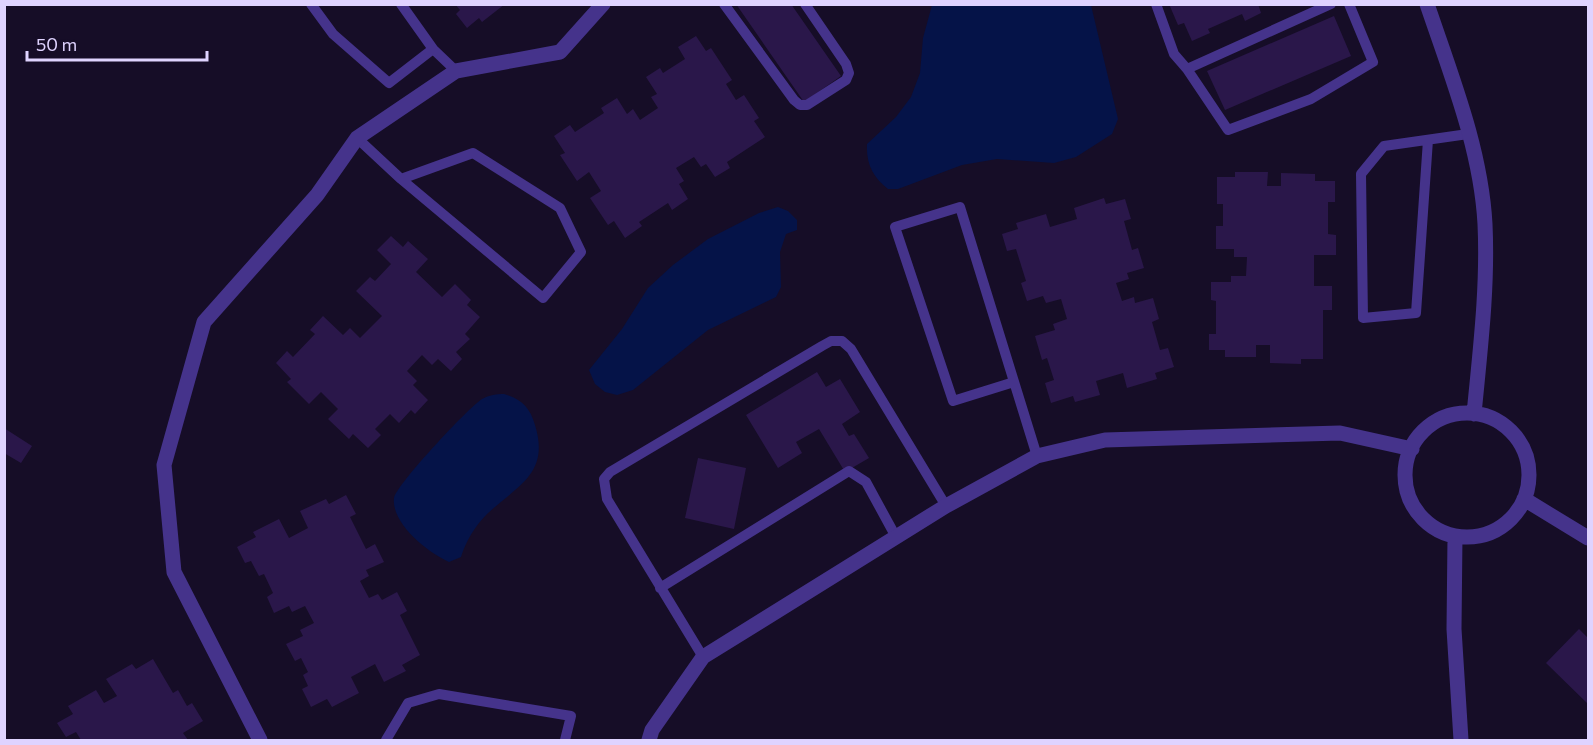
<svg xmlns="http://www.w3.org/2000/svg" width="1593" height="745" font-family="Commissioner,sans-serif">
<style>
.water{fill:#051348}
.building{fill:#2a174a}
.lines{fill:none;stroke-linecap:round;stroke-linejoin:round}
.lane{stroke:#45338b;stroke-width:10}
.street{stroke:#45338b;stroke-width:15}
</style>
<rect width="100%" height="100%" fill="#160d27"/>
<path class="water" d="M932 5H1091L1118 119 1112 134 1076 157 1054 163 997 159 962 165 898 189H888C873 177 866 164 867 144L896 117 911 97 920 73 923 38Z
M778 207 788 211 797 220V230L786 234 780 252 781 287 776 297 708 330 633 390 617 395 605 392 595 384 589 370 622 329 648 288 673 265 708 239 759 213Z
M504 394C521 399 530 407 535 425 550 474 518 485 487 514 475 526 466 541 461 557L449 562C429 553 391 524 394 498 396 485 468 408 482 399 489 395 497 394 504 394Z"/>
<path class="building" d="M455 4H505L482 22 479 18 467 28 456 14 460 10Z
M736 4H791L841 76 804 102Z
M1169 4H1258L1261 13 1245 21 1242 14 1208 29 1210 33 1192 41 1184 23 1178 25Z
M1334 16 1351 56 1225 110 1207 71Z
M696 36 706 51 711 48 732 80 726 84 736 100 744 95 759 118 754 121 765 137 727 162 730 168 715 177 706 164 701 167 694 157 676 168 684 181 679 184 688 199 672 210 668 203 639 222 642 226 625 238 614 221 608 225 590 198 601 191 589 172 577 181 560 155 565 153 554 136 570 125 575 132 604 113 601 108 617 98 627 114 633 109 640 120 658 108 651 97 657 94 646 77 660 68 663 73 685 59 678 47Z
M1235 172H1268L1267 186H1281V173L1315 174V181H1335V202H1328V234L1336 235V255H1314V286H1332V310H1323V359H1301V364L1270 363V345H1256V357H1225V350H1209V334H1216V301L1211 300V282H1231V276H1246L1247 257H1234V249H1216V226H1223V204H1217V177H1235Z
M1104 198 1106 204 1125 199 1131 219 1124 221 1132 250 1138 248 1144 268 1127 273 1129 279 1116 283 1122 301 1134 297 1135 303 1153 298 1159 319 1152 322 1160 350 1168 348 1174 367 1155 373 1157 379 1127 388 1123 373 1096 381 1100 395 1075 402 1073 396 1051 403 1045 383 1054 380 1047 358 1042 360 1035 336 1055 330 1053 324 1067 319 1061 299 1046 303 1043 296 1027 301 1021 283 1026 281 1016 249 1007 251 1002 234 1018 229 1016 223 1046 214 1050 227 1077 219 1074 208Z
M391 236 403 247 408 241 428 259 416 272 442 297 455 284 471 300 467 305 480 317 465 334 470 339 456 352 462 359 451 371 438 359 432 365 422 355 407 371 417 381 413 385 428 400 415 414 411 410 399 423 390 414 375 429 381 435 368 448 353 434 349 439 328 419 338 409 321 392 309 404 287 382 291 379 276 363 287 351 293 357 315 334 310 330 323 316 343 335 350 328 360 338 382 316 356 291 370 277 375 281 391 264 377 250Z
M817 372 826 387 840 379 860 412 842 424 849 436 854 434 869 458 845 472 819 429 796 442 802 453 778 468 746 415Z
M4 428 32 446 21 463 4 453Z
M698 458 746 468 734 529 685 518Z
M346 495 356 514 350 517 366 549 375 544 384 562 366 570 369 576 360 581 369 598 378 594 382 600 397 592 407 611 400 615 420 655 402 665 406 671 384 682 375 664 351 677 359 693 332 707 327 699 311 707 302 689 308 686 303 675 308 672 301 658 295 661 286 644 303 636 300 630 314 623 305 606 292 612 289 606 274 613 267 597 273 593 264 574 259 576 251 561 245 563 237 547 256 537 253 532 279 519 289 538 308 528 300 511 326 499 329 504Z
M1579 629 1588 638V704L1546 663Z
M153 659 173 693 178 690 187 706 192 703 203 721 183 733 188 740H81L76 732 66 737 57 723 73 714 68 706 96 690 104 703 117 696 106 679 132 664 136 669Z"/>
<g class="lines">
<path class="lane" d="M311 4 333 34 389 83 433 49
M401 4 433 49 456 71
M724 4 794 100 800 105H807L846 80 849 73 846 64 805 4
M1156 4 1174 54 1187 69 1331 4
M1187 69 1228 130 1311 99 1373 62 1349 4
M357 138 401 179 543 298 581 252 560 208 473 153 401 179
M1428 140 1416 313 1363 318 1361 174 1384 146 1468 134
M1014 382 953 401 895 227 960 207 1037 456
M660 588 849 471 866 482 896 537
M703 657 607 499 604 479 610 472 822 346 831 341H842L851 349 946 506
M386 740 408 703 439 694 571 716 565 740"/>
<path class="street" d="M1427 4C1451 75 1481 149 1485 224 1488 288 1480 351 1474 414
M1405 475a62 62 0 1 1 124 0a62 62 0 1 1-124 0Z
M1524 499 1588 538
M1455 536 1454 629 1461 740
M260 740 174 572 164 465 204 322 317 195 357 138 456 71 560 52 603 4
M649 740 652 730 703 657 946 506 1037 456 1105 440 1340 433 1412 449"/>
</g>
<rect width="1593" height="745" fill="none" stroke="#dfd3ff" stroke-width="12"/>
<path d="M27 51v9h180v-9" fill="none" stroke="#dfd3ff" stroke-width="3"/>
<text x="36" y="51" font-size="18" fill="#dfd3ff" stroke="#160d27" stroke-width="4.5" paint-order="stroke">50 m</text>
</svg>
